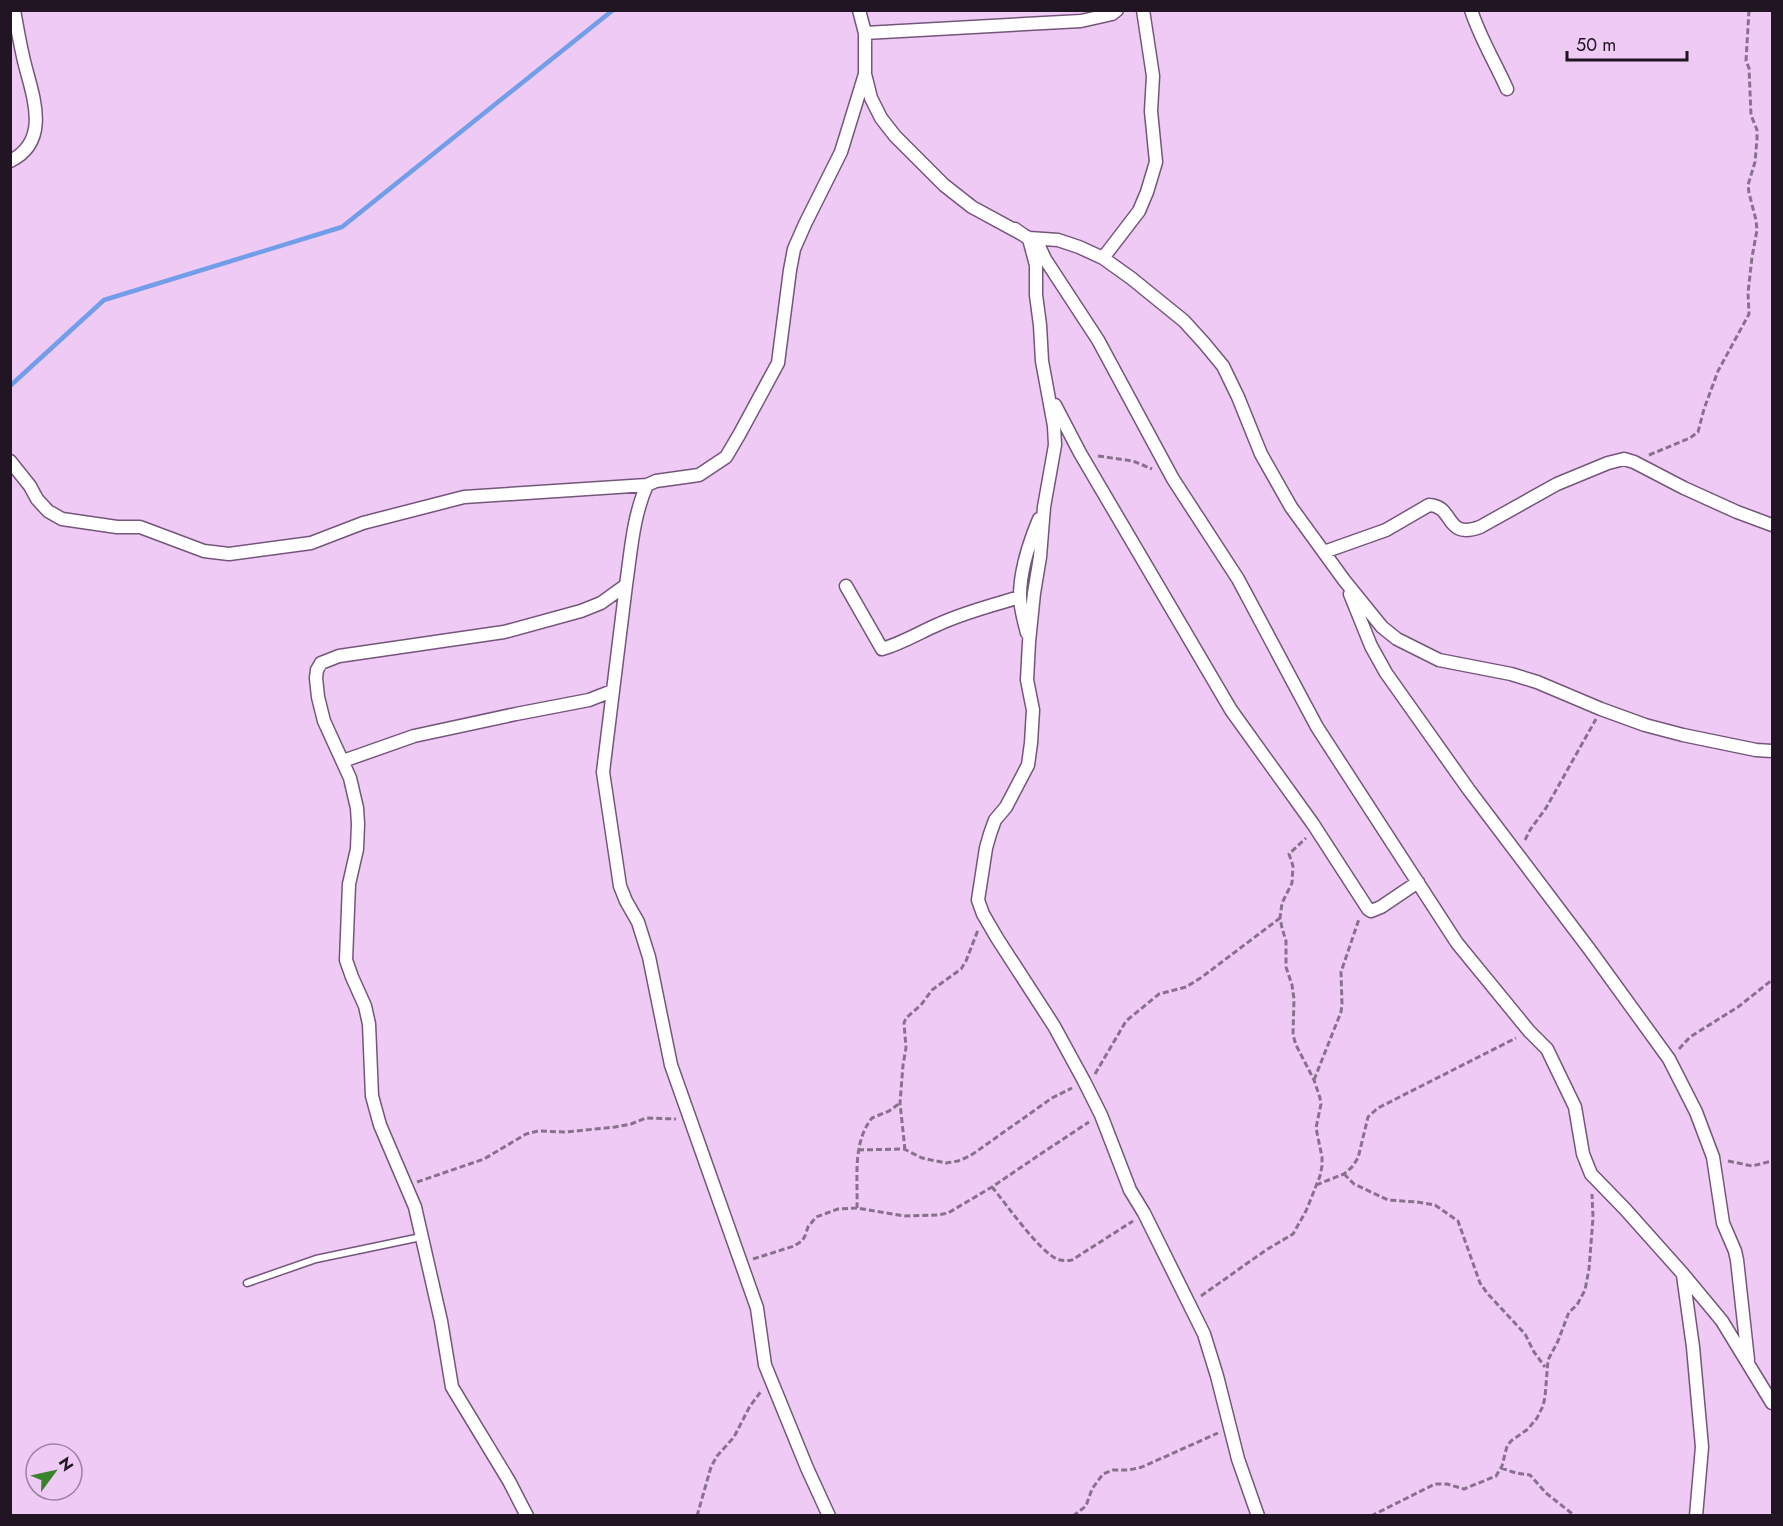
<svg xmlns="http://www.w3.org/2000/svg" width="1783" height="1526" font-family="Jost,sans-serif">
<style>
.lines{fill:none;stroke-linecap:round;stroke-linejoin:round}
.stream{stroke:#719de9;stroke-width:4.5}
.service-casing{stroke:#75567b;stroke-width:9}
.minor-casing{stroke:#75567b;stroke-width:15}
.path{stroke:#89718e;stroke-width:3;stroke-dasharray:6 3;stroke-linecap:butt}
.service{stroke:#fff;stroke-width:6}
.minor{stroke:#fff;stroke-width:12}
</style>
<rect width="100%" height="100%" fill="#eecaf5"/>
<g class="lines">
<path class="stream" d="M10 386 104 300 342 227 613 10"/>
<defs>
<path id="service" d="M247 1283 316 1259 421 1237"/>
<path id="minor" d="M859 10 865 33V74L871 98 881 118 895 136 944 185 972 207 1029 238 1058 240 1079 247 1103 258 1131 278 1184 321 1204 343 1223 366 1238 397 1261 454 1291 507 1344 580 1382 627 1397 639 1439 660 1511 674 1537 682 1601 709 1645 725 1683 735 1756 750 1772 751
M1471 10C1480 38 1495 62 1507 89
M865 33 1081 21 1112 14 1117 10
M10 161C52 141 32 94 24 61 20 44 17 27 14 10
M1015 229 1029 239 1036 265V295L1040 325 1042 361 1054 426 1055 445 1044 507 1040 557 1034 593 1029 642 1027 680 1033 710 1031 743 1028 765 1006 807 995 820 990 834 986 848 978 900 983 914 997 938 1054 1026 1084 1081 1101 1115 1130 1190 1144 1213 1204 1334 1217 1376 1238 1459 1258 1516
M1029 238 1038 244 1045 259 1098 340 1173 479 1238 579 1317 727 1457 943 1529 1031 1547 1049 1575 1107 1583 1154 1591 1174 1625 1209 1683 1274 1722 1321 1772 1403
M1103 258 1139 211 1147 192 1156 162 1151 111 1153 76 1143 10
M1055 405 1080 453 1231 710 1313 824 1368 909 1371 911 1381 907 1418 882
M10 461 30 486 37 499 48 511 62 519 117 527H140L204 551 229 554 311 543 363 523 464 497 647 485
M1324 552 1386 530 1429 505C1455 506 1444 540 1480 527L1557 484 1608 463 1624 459 1634 462 1684 488 1737 512 1772 525
M626 585 603 772 620 886 626 901 638 922 649 957 671 1065 757 1308 765 1365 807 1468 829 1516
M846 586 882 649C903 643 920 632 939 624 965 612 993 605 1020 597
M1350 594 1371 646 1386 673 1469 790 1590 950 1669 1059 1696 1112 1713 1157 1723 1223 1735 1251 1737 1260 1748 1360
M1027 633C1024 621 1020 608 1020 596 1020 570 1029 543 1039 519
M343 761 414 736 516 714 589 700 612 691
M1683 1275 1693 1347 1702 1447 1696 1516
M527 1516 509 1481 452 1387 441 1321 415 1207 380 1125 372 1096 369 1024 365 1006 352 977 346 960 349 884 357 849 358 824 357 808 350 778 324 721 318 697 316 678 317 670 321 663 339 656 504 632 581 611 601 603 626 585C631 551 633 516 647 485L656 481 699 475 726 457 739 435 778 363 790 270 794 249 805 224 841 152 865 74"/>
</defs>
<use href="#service" class="service-casing"/>
<use href="#minor" class="minor-casing"/>
<path class="path" d="M1649 455 1690 438 1698 432 1704 409 1718 371 1749 314 1748 293 1752 257 1757 230 1756 220 1749 193 1748 185 1755 162 1757 139V130L1751 115 1749 68 1746 61 1749 10
M1098 456 1133 461 1152 469
M1525 840 1530 830 1546 808 1596 719
M1679 1049 1690 1037 1738 1007 1772 980
M1095 1074 1126 1021 1159 994 1186 987 1202 977 1280 918
M1314 1080 1341 1012 1342 1004 1341 972 1359 919
M858 1150 904 1149 922 1158 946 1163 958 1161 970 1156 1052 1098 1072 1088
M905 1150 900 1103 903 1065 906 1048 904 1023 906 1018 921 1005 932 990 961 969 966 961 978 930
M1728 1161 1752 1166 1772 1161
M1344 1174 1354 1184 1388 1200 1417 1202 1435 1205 1458 1221 1480 1283 1487 1293 1525 1334 1534 1352 1545 1367
M417 1182 484 1159 526 1134 538 1131 566 1132 615 1127 631 1124 646 1118 676 1119
M1316 1185 1344 1174 1352 1167 1358 1158 1368 1117 1378 1108 1516 1038
M992 1187C1007 1205 1039 1251 1057 1259 1062 1261 1067 1261 1072 1260L1133 1221
M857 1208C858 1179 852 1143 872 1118L889 1111 900 1103
M753 1259 794 1246 802 1241 805 1236 808 1227 816 1217 838 1209 857 1208 904 1216 938 1215 948 1213 992 1187 1045 1151 1089 1122
M1201 1296 1266 1250 1293 1234 1306 1211 1320 1176 1322 1166V1157L1316 1128 1321 1104 1320 1098 1314 1080 1296 1045 1293 1035 1294 999 1292 985 1286 967V941L1282 928 1280 918 1282 903 1292 883 1293 866 1289 854 1306 838
M1501 1468 1516 1473 1530 1475 1546 1493 1575 1516
M697 1516 711 1467 717 1456 734 1437 750 1406 762 1390
M1073 1516 1086 1506 1092 1489 1103 1474 1113 1470H1129L1142 1467 1218 1433
M1371 1516 1435 1484H1447L1464 1489 1496 1476 1502 1466 1507 1446 1511 1441 1528 1429 1537 1418 1543 1406 1545 1397 1548 1360 1558 1341 1569 1312 1577 1305 1585 1290 1589 1269 1593 1218 1592 1194"/>
<use href="#service" class="service"/>
<use href="#minor" class="minor"/>
</g>
<rect width="1783" height="1526" fill="none" stroke="#211524" stroke-width="24"/>
<g transform="translate(54 1472) rotate(57)"><circle r="28" fill="#eecaf5" stroke="#9c82a1" stroke-width="1.5"/>
<path d="M0-4.5L10 22L0 15L-10 22Z" fill="#39832b"/>
<text y="-9" font-size="16" font-weight="bold" text-anchor="middle" fill="#211524">N</text>
</g>
<path d="M1567 51v9h120v-9" fill="none" stroke="#211524" stroke-width="3"/>
<text x="1576" y="51" font-size="18" fill="#211524" stroke="#eecaf5" stroke-width="4.5" paint-order="stroke">50 m</text>
</svg>
